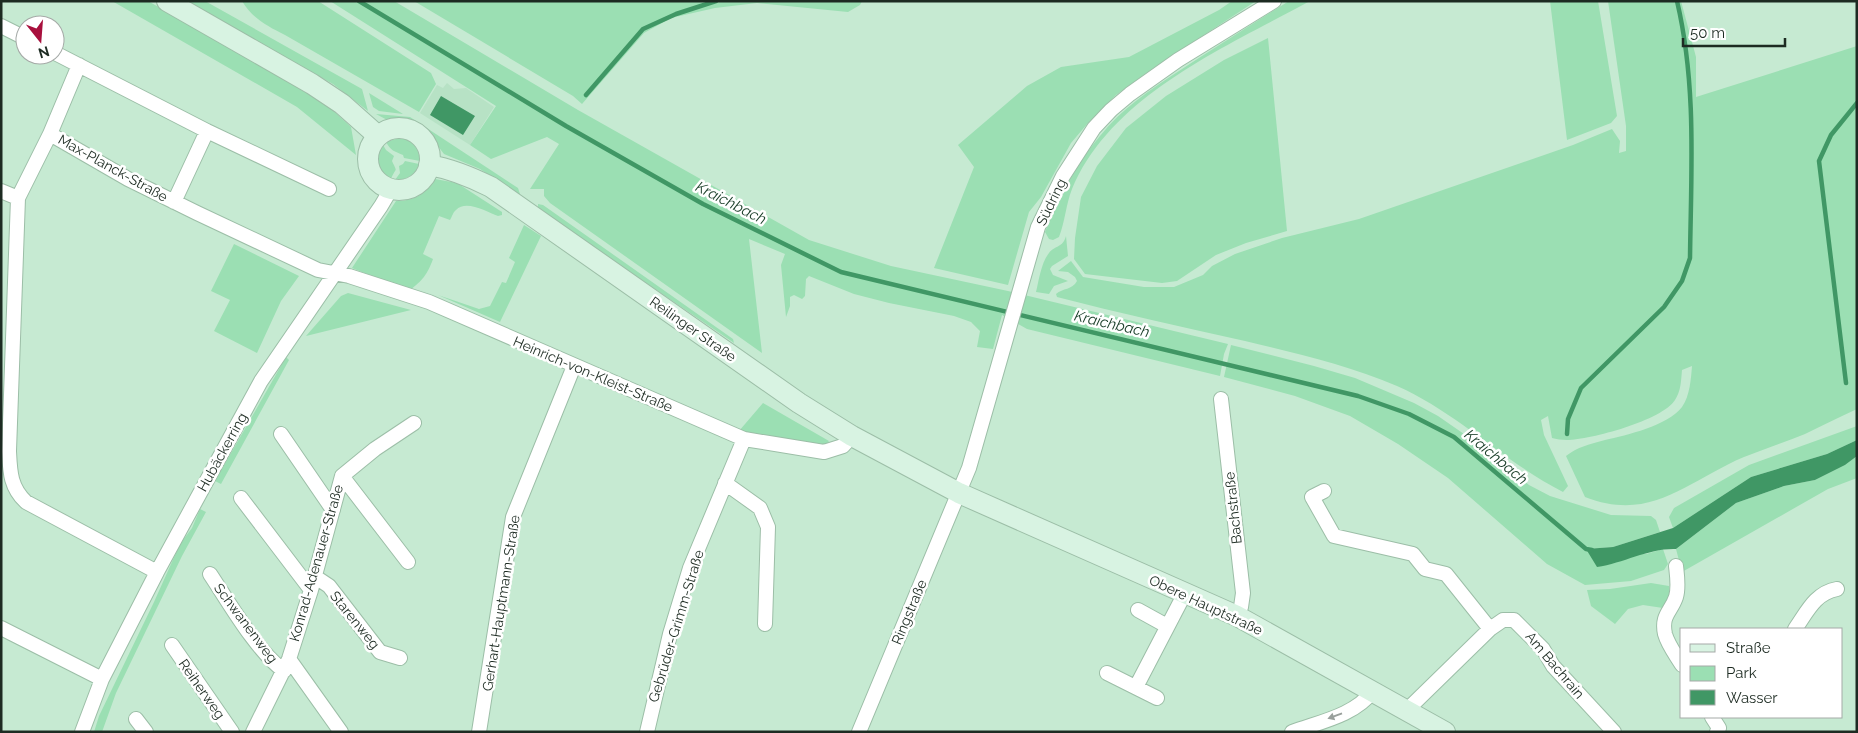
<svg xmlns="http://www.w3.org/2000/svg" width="1858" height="733" font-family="Raleway,sans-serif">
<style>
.built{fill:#b7e2c5}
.green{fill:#9bdfb3}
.water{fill:#409765}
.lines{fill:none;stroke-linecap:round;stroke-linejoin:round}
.stream{stroke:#409765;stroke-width:4.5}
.street-casing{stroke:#9cbea7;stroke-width:16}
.secondary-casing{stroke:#9cbea7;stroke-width:22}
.street{stroke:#fff;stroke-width:14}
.secondary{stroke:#d8f3e2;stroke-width:20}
.oneway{fill:#99a09c}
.labels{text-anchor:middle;stroke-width:5;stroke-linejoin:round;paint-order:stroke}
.street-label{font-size:14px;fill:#1d2b22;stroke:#fff}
.water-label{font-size:15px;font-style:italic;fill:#1c402b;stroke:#fff}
</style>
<rect width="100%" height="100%" fill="#c6ead2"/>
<path class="built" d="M447 83 454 89 466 88 494 107 470 145 420 113 437 85 443 88Z"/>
<path class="green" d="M112 1H148L280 77 328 106 351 127 356 155 297 107Z
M184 1H205L362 89 368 111 333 84Z
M242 1H318L431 73 436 84 419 112 285 35C267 26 252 18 242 1Z
M330 1H394L578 110 809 240 891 266 1008 291 1228 344 1224 354 1220 376 1027 329 1002 315 993 349 977 347 980 331 971 322 954 316 889 303 854 294 809 276 806 279 805 296 802 299 794 295 790 297V306L786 317 781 265 785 254 749 239 762 353 550 203 544 196V189H530L559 144 547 137 491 159 470 145 496 106Z
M414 1H862L860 5 848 12 757 3 715 8 671 18 644 33 582 104 573 96Z
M1232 1H1256L1152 69 1116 95 1088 123 1071 143 1041 197 1029 212 1008 285 934 268 974 167 958 145 1027 86 1061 67 1129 57 1219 10Z
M1289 1H1310C1226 47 1111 95 1072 189 1066 204 1065 222 1059 237L1053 240 1049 239 1045 232C1059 198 1076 164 1100 136 1122 108 1150 90 1179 71 1216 47 1252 24 1289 1Z
M1550 1H1598L1617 116 1611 123 1567 140Z
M1608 1H1681L1696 57V97L1857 46V409C1839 417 1822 426 1805 434 1785 442 1764 449 1744 457 1687 481 1652 523 1585 497L1566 456C1577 447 1590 444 1605 440 1627 435 1667 426 1682 407 1690 396 1691 378 1692 366L1682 370C1681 381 1681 391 1675 400 1663 420 1590 440 1567 440 1562 440 1556 439 1552 438L1548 416 1541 420 1544 435 1568 486 1563 492C1504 462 1458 413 1397 386 1348 365 1296 353 1245 341 1182 327 1119 313 1057 297L1056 294C1063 288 1072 290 1077 281L1075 277 1068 272 1058 271 1071 261 1083 277 1144 287H1174L1203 275 1212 266 1235 254 1282 238 1359 219 1573 145 1612 129 1620 141 1619 153 1626 151V126Z
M1268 38 1287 231 1246 243 1216 255 1177 281 1162 283 1085 274 1074 259 1075 238 1081 197 1097 166 1126 128 1166 96 1224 60Z
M369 93 403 114 379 111 373 107Z
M376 114 410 117 518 188 520 194 519 195 480 169 444 154 427 132 419 126 407 122 389 121Z
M399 138C412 139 419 148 420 161L404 158 403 155C394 151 391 151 386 142Z
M383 145 386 150 394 156 392 161C398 174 396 166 391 179 377 171 374 158 383 145Z
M405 161 419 164C415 175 407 180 395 180L400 173 399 166 403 164Z
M435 179 457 183 502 212V215L498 216C487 212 466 199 456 210 453 212 452 217 450 220L439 216 423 254 433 259C427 275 423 280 409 291L352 268 396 201C414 201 426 194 435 179Z
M538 204 543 205 733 339 734 343 538 209Z
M524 225 541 236 500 322 438 295 479 309 490 306 502 282 506 283 515 262 509 258Z
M1066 236 1068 256 1052 266 1050 269 1053 275 1068 281 1054 286 1049 294 1036 292C1039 280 1041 263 1049 253 1055 245 1063 248 1066 236Z
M234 244 299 276 281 301 257 353 214 331 230 300 211 291Z
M348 293 411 310 306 336 341 296Z
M1231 345 1314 366 1355 378 1414 403 1438 416 1477 443 1529 485 1550 496 1611 515 1651 516 1656 520 1660 532 1613 547 1587 549 1646 554 1663 549 1668 564 1664 570 1631 581 1585 585 1547 564 1448 478 1398 444 1350 416 1295 396 1224 377Z
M286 357 289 360 221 484 215 481Z
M763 403 829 441 826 445 817 446 739 431Z
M1857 426V440L1827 454 1751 477 1673 528 1669 517 1674 508 1749 465Z
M1857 456V478L1828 489 1682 572 1676 549 1736 503 1784 486 1815 480 1845 465Z
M200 509 206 512 182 556 116 693 102 732H94L99 716 154 602 180 544 192 528Z
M1651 583 1669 586V603L1663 608 1643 605 1628 609 1615 624 1591 606 1587 590 1610 589Z"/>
<path class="water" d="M441 96 475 116 463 135 430 115Z
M1857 440V456L1845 465 1815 480 1784 486 1736 503 1676 549C1649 548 1624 563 1597 567L1586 549 1613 547 1673 528 1751 477 1827 454Z"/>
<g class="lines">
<path class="stream" d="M359 1 566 126 703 204 841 272 1358 396 1409 414 1454 437 1586 549 1592 550
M586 95 643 29 676 14 716 1
M1846 383 1819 161 1831 135 1857 103
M1567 434 1568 419 1581 388 1664 307 1682 281 1690 258C1691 172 1697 86 1677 1"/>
<defs>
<path id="street" d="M1 26 25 38
M55 53 207 131 329 189
M50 134 79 65
M1 191 18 198
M174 202 207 131
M1221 399 1243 593 1241 607 1237 616
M281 434 333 510
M342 476 408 562
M725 483 760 508 768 527 765 624
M1324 491 1312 497 1334 536 1413 554 1425 569 1446 574 1490 629 1503 620H1514L1543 649 1553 666 1614 732
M241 498 311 590
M1676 566C1677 575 1679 587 1676 597 1671 612 1661 615 1665 634 1668 645 1676 655 1682 665
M157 572 26 502C10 487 10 471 9 451L18 198 50 134 128 179 197 213 318 270 349 276 429 302 744 439 824 452 843 446 852 436
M210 574C230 604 256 650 284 671
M314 576 329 586 380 652 400 658
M1138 610 1167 626
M1 628 102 679
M1795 629C1807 612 1815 593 1837 589
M172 645 232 732
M289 659 341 732
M1107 673 1157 698
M1136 687 1185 593
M1407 710 1490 629
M1712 717 1719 728 1717 732
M136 719 146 732
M82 732 102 679 157 572 261 381 381 206 391 189
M253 732 289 659 311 590 342 476 375 449 414 423
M479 732 513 517 574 366
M647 732 670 634 690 568 744 439
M859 732 969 468 1038 227 1063 176 1094 128 1111 110 1130 94 1178 60 1274 1
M1292 732C1319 722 1354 716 1373 691"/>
<path id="secondary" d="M167 1 312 84 342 104 378 136
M368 159a31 31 0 1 1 62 0a31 31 0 1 1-62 0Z
M429 165C452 169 471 177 491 187L799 403 852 436 959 493 1237 616 1445 732"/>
</defs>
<use href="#street" class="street-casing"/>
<use href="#secondary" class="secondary-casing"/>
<use href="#street" class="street"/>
<use href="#secondary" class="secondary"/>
</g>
<defs><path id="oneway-solid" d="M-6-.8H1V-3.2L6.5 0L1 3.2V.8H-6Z" transform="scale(1.25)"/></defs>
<use class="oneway" href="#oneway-solid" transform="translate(1335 716) rotate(160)"/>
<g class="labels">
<g class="street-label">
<text transform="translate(113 168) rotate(29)" y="5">Max-Planck-Straße</text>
<text transform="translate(1051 202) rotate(-64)" y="5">Südring</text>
<text transform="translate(693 329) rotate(35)" y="5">Reilinger Straße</text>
<text transform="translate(593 374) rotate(23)" y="5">Heinrich-von-Kleist-Straße</text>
<text transform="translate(222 452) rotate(-61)" y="5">Hubäckerring</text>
<text transform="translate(1233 508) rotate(-96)" y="5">Bachstraße</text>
<text transform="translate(316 563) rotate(-74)" y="5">Konrad-Adenauer-Straße</text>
<text transform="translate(501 603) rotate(-81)" y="5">Gerhart-Hauptmann-Straße</text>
<text transform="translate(1206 605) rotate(25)" y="5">Obere Hauptstraße</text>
<text transform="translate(909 612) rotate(-67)" y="5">Ringstraße</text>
<text transform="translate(355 620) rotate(51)" y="5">Starenweg</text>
<text transform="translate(246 623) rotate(53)" y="5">Schwanenweg</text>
<text transform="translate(676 626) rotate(-73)" y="5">Gebrüder-Grimm-Straße</text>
<text transform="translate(1555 665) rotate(50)" y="5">Am Bachrain</text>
<text transform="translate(202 689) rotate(55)" y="5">Reiherweg</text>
</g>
<g class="water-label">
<text transform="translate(731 203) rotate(27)" y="5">Kraichbach</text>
<text transform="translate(1112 324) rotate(13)" y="5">Kraichbach</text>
<text transform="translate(1496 457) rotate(40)" y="5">Kraichbach</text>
</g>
</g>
<rect width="1858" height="733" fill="none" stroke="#1d2b22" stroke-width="5"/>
<rect x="1680" y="628" width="162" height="90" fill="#ffffff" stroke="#a5aaa7"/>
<rect x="1690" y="644" width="25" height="8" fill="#d8f3e2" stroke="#a5aaa7"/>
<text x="1726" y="653" font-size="15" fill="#1d2b22">Straße</text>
<rect x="1690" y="666" width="25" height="15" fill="#9bdfb3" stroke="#a5aaa7"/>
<text x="1726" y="678" font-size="15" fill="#1d2b22">Park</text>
<rect x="1690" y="690" width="25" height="15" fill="#409765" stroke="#a5aaa7"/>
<text x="1726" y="703" font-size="15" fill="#1d2b22">Wasser</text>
<g transform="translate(40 40) rotate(163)"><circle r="24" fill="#ffffff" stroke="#a5aaa7"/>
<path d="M0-4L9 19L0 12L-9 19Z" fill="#a8103d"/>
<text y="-8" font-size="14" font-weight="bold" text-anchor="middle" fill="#1d2b22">N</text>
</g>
<path d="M1683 38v8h102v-8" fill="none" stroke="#1d2b22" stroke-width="2.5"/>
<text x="1690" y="38" font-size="15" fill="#1d2b22" stroke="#ffffff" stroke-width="4" paint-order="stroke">50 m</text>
</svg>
